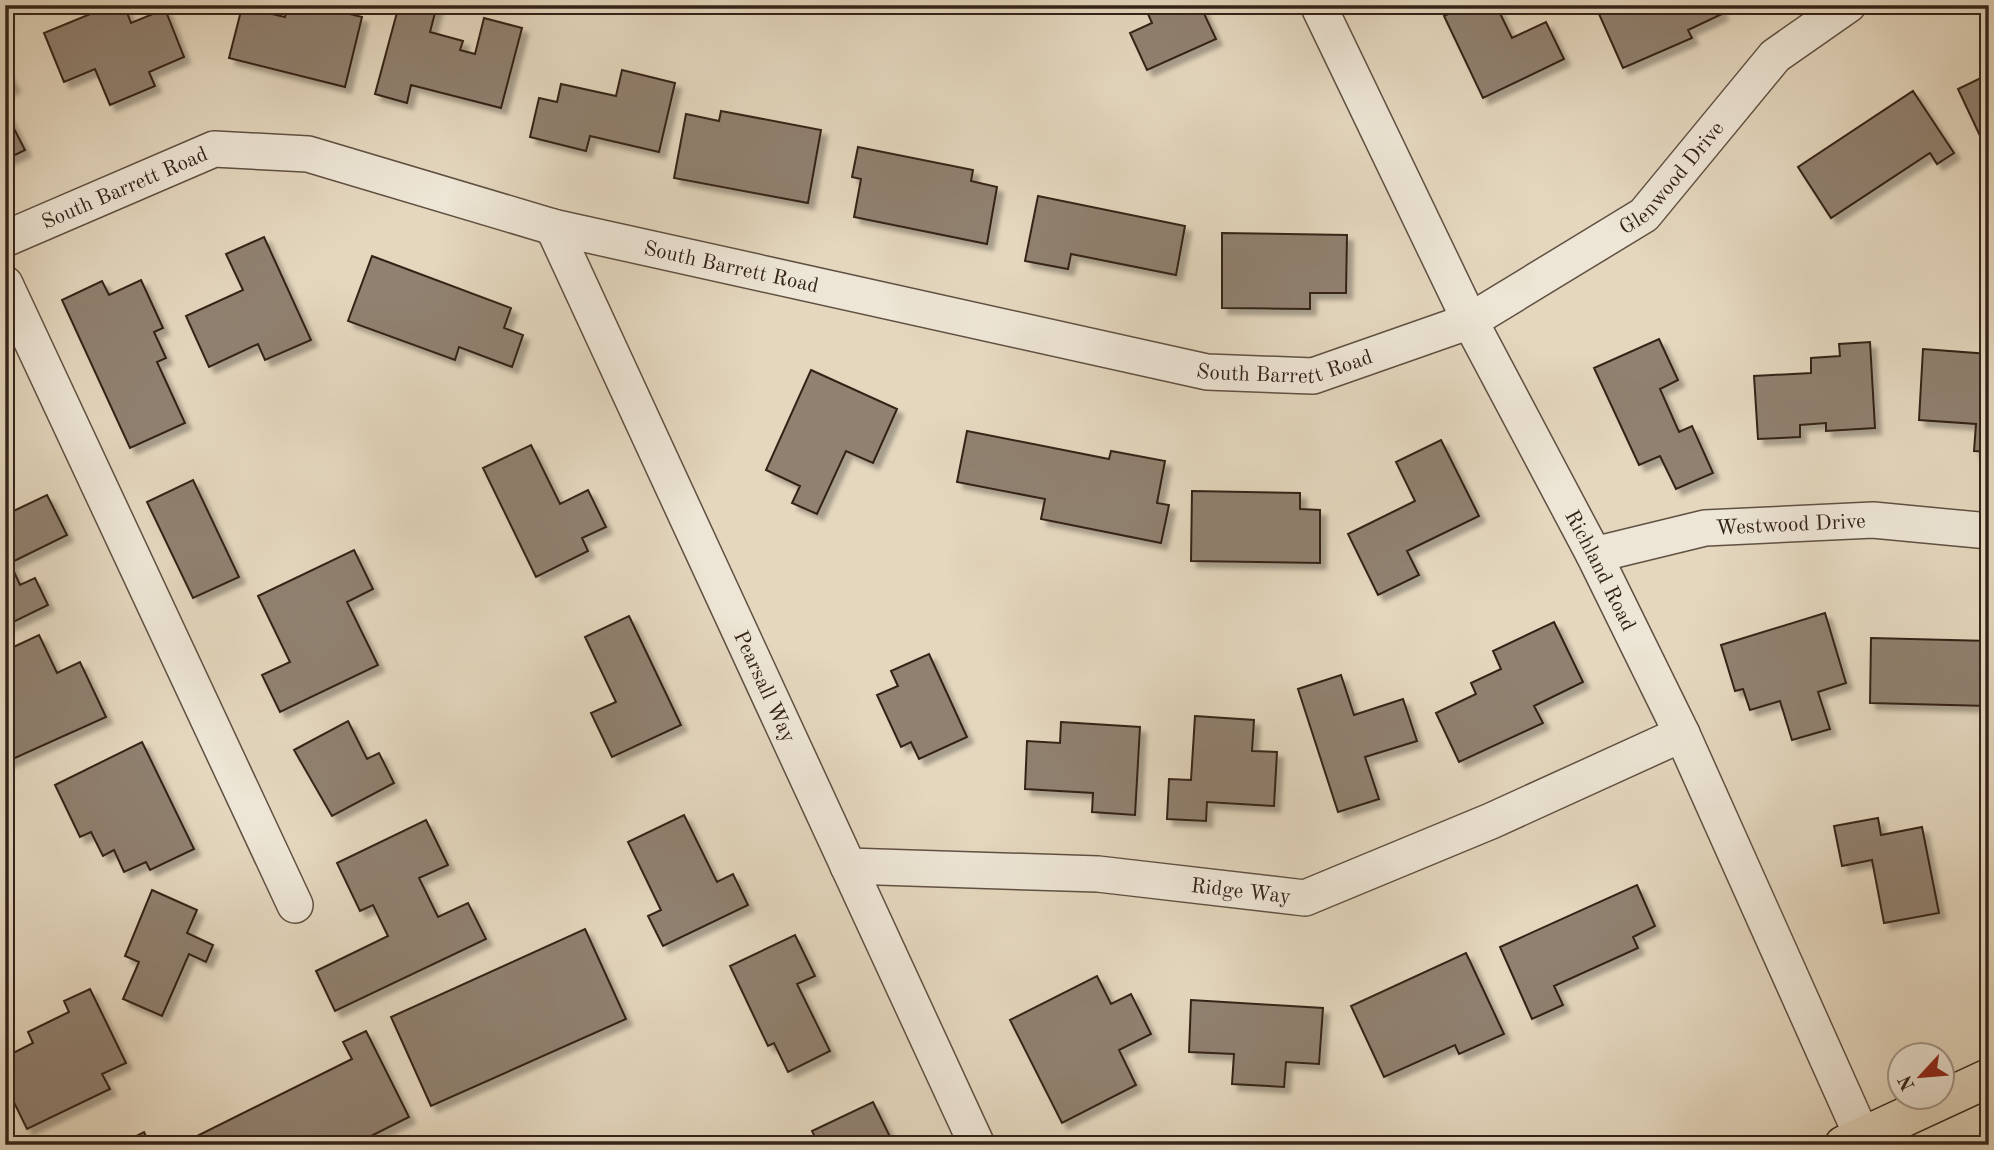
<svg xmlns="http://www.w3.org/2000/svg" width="1994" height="1150" font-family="'Old Standard TT',serif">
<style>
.building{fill:#90816f;stroke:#342319;stroke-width:2;filter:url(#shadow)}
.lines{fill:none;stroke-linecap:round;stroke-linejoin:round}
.minor-casing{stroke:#605042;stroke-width:38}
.highway-casing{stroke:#342319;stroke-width:41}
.minor{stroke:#ede5d5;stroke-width:35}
.highway{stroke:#e4d7be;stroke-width:38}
.labels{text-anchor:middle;stroke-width:7;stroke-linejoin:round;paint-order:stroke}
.street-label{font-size:21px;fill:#342319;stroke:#ede5d5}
</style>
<defs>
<filter id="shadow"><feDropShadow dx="6" dy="6" stdDeviation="2" flood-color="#0004"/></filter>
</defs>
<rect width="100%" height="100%" fill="#e4d7be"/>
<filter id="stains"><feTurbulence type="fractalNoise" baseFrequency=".00286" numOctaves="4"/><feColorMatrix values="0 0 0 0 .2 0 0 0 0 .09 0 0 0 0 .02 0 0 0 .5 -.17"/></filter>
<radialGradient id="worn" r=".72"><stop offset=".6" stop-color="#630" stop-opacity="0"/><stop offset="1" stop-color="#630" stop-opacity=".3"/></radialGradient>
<path class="building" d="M112 5H124L131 23 165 9 184 57 149 72 155 86 110 105 95 69 64 82 44 33Z
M288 5H313L362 17 345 87 229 58 242 7 285 17Z
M399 5H437L430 32 463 41 460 50 475 54 484 18 522 28 501 108 411 85 407 103 375 94Z
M1144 5H1200L1216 39 1147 70 1130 33 1152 23Z
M1466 5H1496L1512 38 1546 22 1564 59 1483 98 1444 16Z
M1595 5H1718L1722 14 1688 30 1692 38 1623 68Z
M5 69 14 86 5 91Z
M622 70 675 83 659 152 590 136 586 151 530 137 539 98 557 102 561 84 616 96Z
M1989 74V155L1958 89Z
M1913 91 1954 153 1937 164 1930 153 1831 218 1798 167Z
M5 111 25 150 5 160Z
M721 111 821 130 808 203 674 178 686 114 719 121Z
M858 147 973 170 971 181 997 187 987 244 854 217 861 179 852 177Z
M1038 196 1185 226 1176 275 1071 254 1068 269 1025 261Z
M1222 233 1347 235 1346 293H1310V309L1222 308Z
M264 237 311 340 265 360 258 344 209 367 186 316 243 290 226 254Z
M372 256 511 308 504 328 523 335 512 367 459 347 455 360 348 321Z
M141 280 163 328 154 332 166 358 157 362 185 423 130 448 62 300 102 281 109 295Z
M1659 339 1678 380 1660 389 1679 432 1692 426 1713 473 1676 489 1660 456 1639 465 1594 368Z
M1870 342 1875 428 1826 431V423L1800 425V437L1758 439 1754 376 1811 373V358L1840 356 1839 344Z
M1923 349 1989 354V452L1974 451 1976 424 1919 420Z
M811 370 897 409 873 463 846 451 817 514 792 503 800 486 766 470Z
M967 431 1109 459 1111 451 1165 461 1157 503 1169 505 1161 543 1041 519 1045 499 957 482Z
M1441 440 1479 516 1407 551 1419 575 1378 595 1348 534 1415 501 1396 462Z
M531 445 560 504 588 490 606 527 582 538 588 551 536 577 483 468Z
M193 480 239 577 193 598 147 502Z
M1192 491 1300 493V509L1320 510V563L1191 561Z
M47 495 67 535 10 563 20 585 35 578 48 605 5 626V515Z
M354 550 373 589 347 602 378 665 280 712 262 675 290 662 258 596Z
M1825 613 1846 683 1818 692 1830 729 1792 740 1780 701 1750 710 1743 689 1735 691 1721 645Z
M629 616 681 725 612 757 591 713 616 702 585 637Z
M1554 622 1583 682 1534 706 1543 723 1459 762 1436 713 1476 694 1471 683 1501 669 1493 651Z
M39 635 57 673 80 662 106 717 6 762 5 651Z
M1871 638 1989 641V706L1870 703Z
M929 654 967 737 919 759 911 742 901 747 877 695 898 686 891 671Z
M1341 675 1354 715 1403 699 1417 741 1365 757 1379 799 1338 812 1298 689Z
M1195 716 1254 720 1252 751 1277 752 1274 806 1207 802 1206 821 1167 819 1169 779 1191 780Z
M348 721 367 759 379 753 394 783 332 816 294 750Z
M1061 722 1140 727 1135 815 1092 812 1093 793 1025 789 1027 741 1060 743Z
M142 742 194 849 150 870 146 862 124 872 114 850 103 856 91 832 80 837 55 785Z
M684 815 717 882 733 874 748 905 663 946 648 916 661 910 628 842Z
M1878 818 1881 835 1922 827 1939 913 1884 923 1872 860 1842 866 1834 826Z
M426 820 448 865 419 878 438 917 468 903 486 939 335 1011 316 971 388 936 373 905 360 911 337 863Z
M1637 885 1655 926 1633 937 1638 948 1554 986 1563 1005 1532 1019 1500 947Z
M152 890 197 910 187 933 213 945 206 962 189 954 162 1016 123 999 139 962 125 956Z
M585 929 626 1019 431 1106 391 1017Z
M795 935 815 976 797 984 830 1051 788 1072 774 1043 768 1046 730 966Z
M1466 953 1504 1034 1459 1054 1455 1045 1384 1077 1351 1006Z
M1097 976 1111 1004 1131 994 1151 1034 1119 1050 1136 1085 1062 1123 1010 1020Z
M90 989 126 1063 102 1074 110 1089 27 1129 5 1084V1057L33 1043 28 1032 69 1012 64 1001Z
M1191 1000 1323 1008 1319 1064 1286 1062 1284 1087 1232 1084 1234 1054 1189 1052Z
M366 1031 409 1117 369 1137 372 1145H184L183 1143 352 1059 343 1042Z
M873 1102 894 1145H819L812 1131Z
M144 1132 150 1145H119Z"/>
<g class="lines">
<defs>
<g id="minor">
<path id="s1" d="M1318 5 1470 321 1594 555 1682 734 1866 1145"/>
<path id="s2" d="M553 227 977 1145"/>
<path id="s3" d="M5 239 214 149 308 154 553 227 1207 372 1313 376 1470 321 1644 215 1775 56 1848 5"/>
<path d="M5 284 295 905"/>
<path id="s4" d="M1594 555 1705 528 1873 520 1989 531"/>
<path id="s5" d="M848 866 1098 874 1305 898 1491 821 1682 734"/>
</g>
<path id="highway" d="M1844 1145 1989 1078"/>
</defs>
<use href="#minor" class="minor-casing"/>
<use href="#highway" class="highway-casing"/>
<use href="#minor" class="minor"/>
<use href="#highway" class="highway"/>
</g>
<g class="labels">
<g class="street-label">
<text dy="7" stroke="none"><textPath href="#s3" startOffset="1769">Glenwood Drive</textPath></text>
<text dy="7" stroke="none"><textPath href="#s3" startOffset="130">South Barrett Road</textPath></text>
<text dy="7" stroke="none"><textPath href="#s3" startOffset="760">South Barrett Road</textPath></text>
<text dy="7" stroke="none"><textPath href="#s3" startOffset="1326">South Barrett Road</textPath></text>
<text dy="7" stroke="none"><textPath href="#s4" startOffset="200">Westwood Drive</textPath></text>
<text dy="7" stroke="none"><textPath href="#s1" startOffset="632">Richland Road</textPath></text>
<text dy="7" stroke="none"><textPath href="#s2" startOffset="506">Pearsall Way</textPath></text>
<text dy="7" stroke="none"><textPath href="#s5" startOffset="394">Ridge Way</textPath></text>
</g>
</g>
<rect width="1994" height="1150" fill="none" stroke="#e4d7be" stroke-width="28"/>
<rect x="7" y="7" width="1980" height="1136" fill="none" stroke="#342319" stroke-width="3.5"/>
<rect x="14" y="14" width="1966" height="1122" fill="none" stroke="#342319" stroke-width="2"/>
<g transform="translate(1921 1076) rotate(244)"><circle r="33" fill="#ede5d5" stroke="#a3978a" stroke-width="2"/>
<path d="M0-5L12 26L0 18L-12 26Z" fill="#8f2418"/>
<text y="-10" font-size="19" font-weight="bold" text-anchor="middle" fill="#342319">N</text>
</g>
<rect width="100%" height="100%" filter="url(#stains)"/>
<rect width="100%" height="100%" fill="url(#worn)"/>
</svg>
